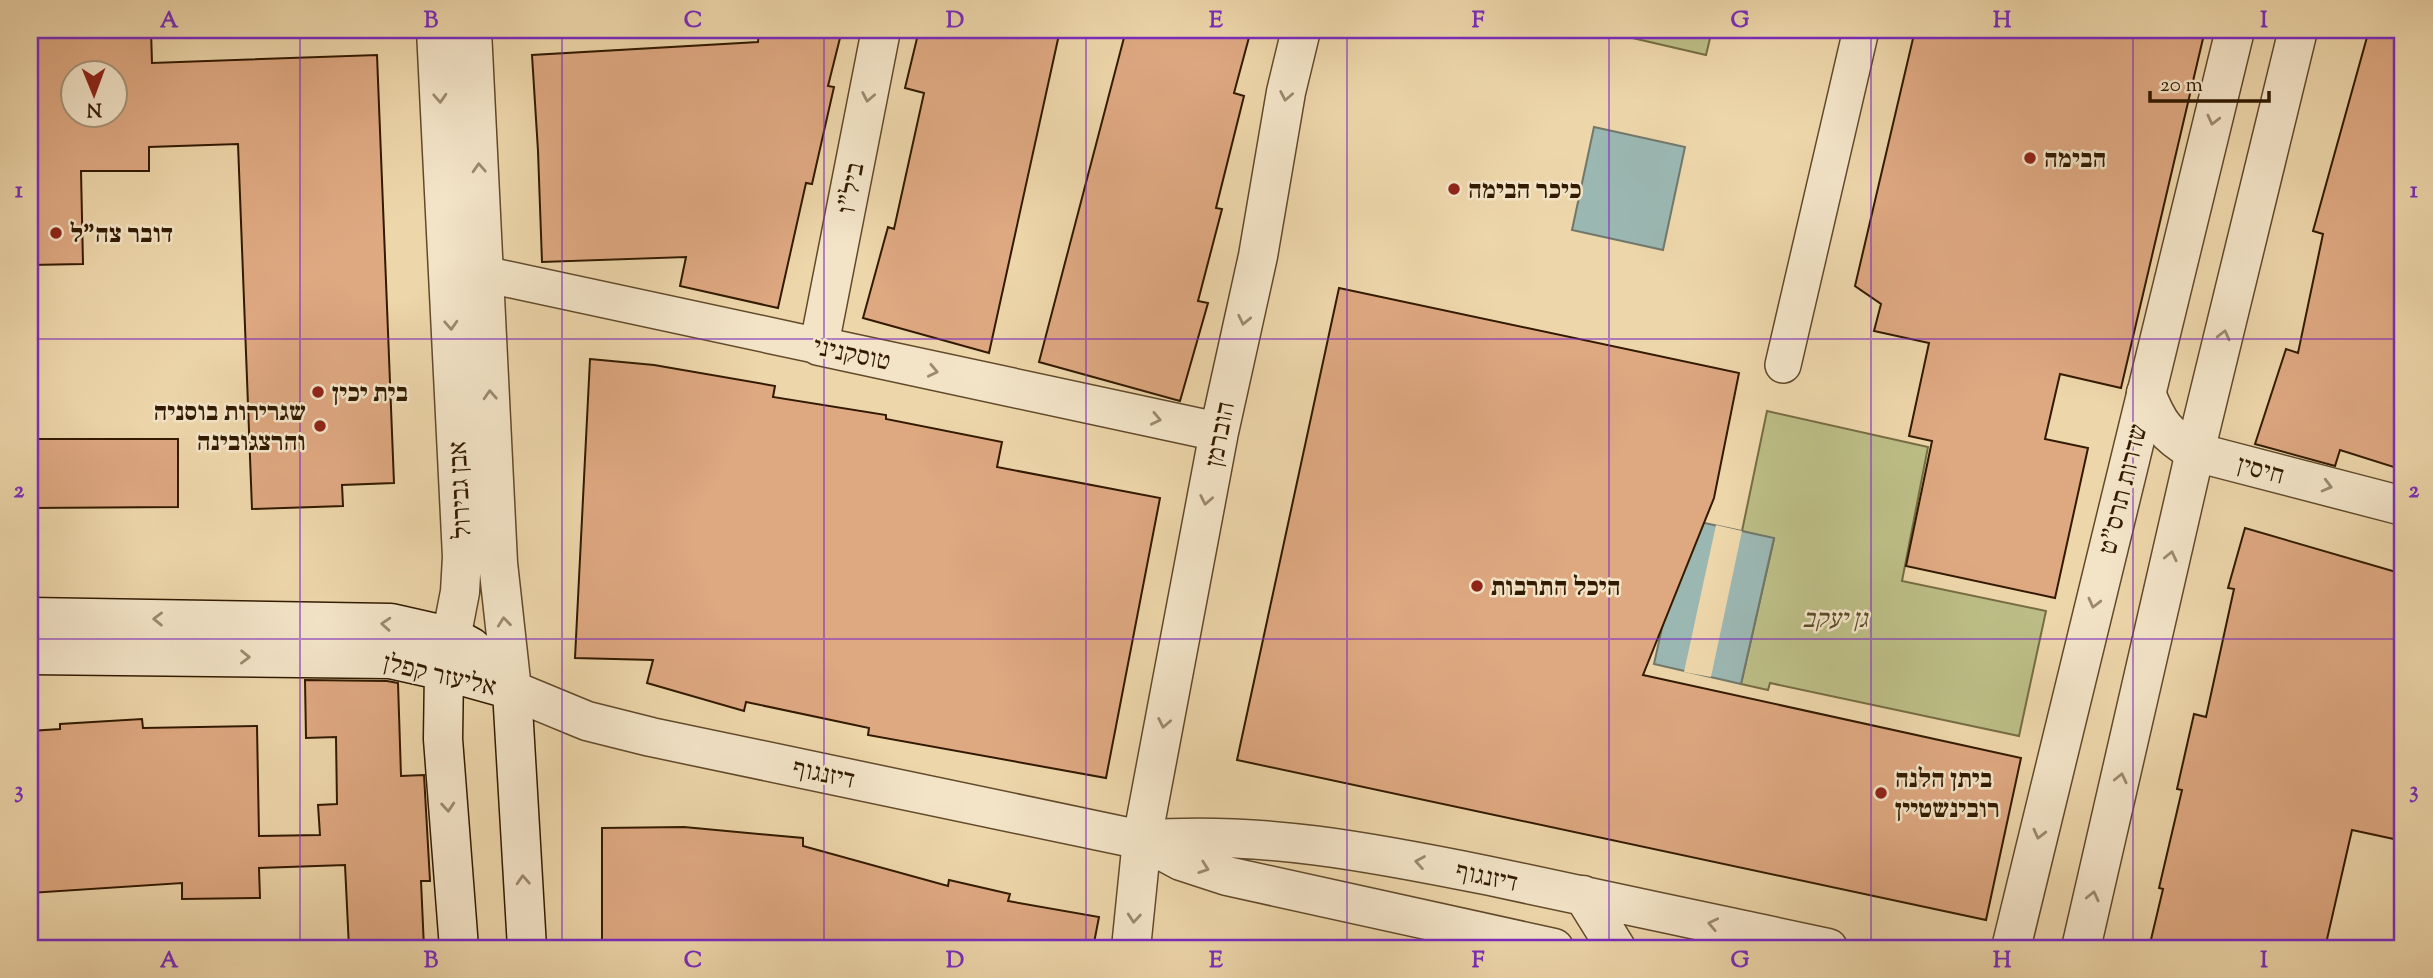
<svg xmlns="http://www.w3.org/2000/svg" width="2433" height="978" font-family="'Sorts Mill Goudy','Frank Ruhl Libre',serif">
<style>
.green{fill:#bcbd86;stroke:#776c43;stroke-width:2}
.water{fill:#9bb7b2;stroke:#71786b;stroke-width:2}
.pier{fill:#edd6aa}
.building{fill:#dea881;stroke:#321a00;stroke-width:2;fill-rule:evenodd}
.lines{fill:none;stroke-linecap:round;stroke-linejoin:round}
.pedestrian-casing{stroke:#61492a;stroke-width:38}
.minor-casing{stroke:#61492a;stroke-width:41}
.tertiary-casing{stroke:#61492a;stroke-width:41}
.secondary-casing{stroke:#321a00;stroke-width:41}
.pedestrian{stroke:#f3e4c8;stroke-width:35}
.minor{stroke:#f3e4c8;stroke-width:38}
.tertiary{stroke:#f3e4c8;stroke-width:38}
.secondary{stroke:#f3e4c8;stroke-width:38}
.oneway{stroke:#9c896e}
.grid{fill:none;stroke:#7b2cbf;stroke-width:2;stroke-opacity:0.55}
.poi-dot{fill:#8f2418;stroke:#f3e4c8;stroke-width:2.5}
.labels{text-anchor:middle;stroke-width:5;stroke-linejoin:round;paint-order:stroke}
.poi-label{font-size:26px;font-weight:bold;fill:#321a00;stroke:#f3e4c8;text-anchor:start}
.street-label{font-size:26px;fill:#321a00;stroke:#f3e4c8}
.park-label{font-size:26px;font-style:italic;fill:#5b4b28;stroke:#f3e4c8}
.neatline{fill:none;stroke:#7b2cbf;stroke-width:2.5}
.grid-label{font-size:23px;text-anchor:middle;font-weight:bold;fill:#7b2cbf}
</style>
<rect width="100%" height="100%" fill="#edd6aa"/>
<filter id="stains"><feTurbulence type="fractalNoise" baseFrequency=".00286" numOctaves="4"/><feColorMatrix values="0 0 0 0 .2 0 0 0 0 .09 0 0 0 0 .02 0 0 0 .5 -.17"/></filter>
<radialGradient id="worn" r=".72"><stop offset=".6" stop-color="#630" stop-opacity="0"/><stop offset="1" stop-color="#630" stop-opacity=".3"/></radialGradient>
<path class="green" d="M1616 30H1712L1706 55 1615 34Z
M1767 411 1928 447 1902 581 2046 611 2019 736 1770 683 1768 690 1741 684 1774 539 1742 531Z"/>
<path class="water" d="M1594 127 1685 147 1663 250 1572 230Z
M1686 519 1774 538 1741 684 1654 664Z"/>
<path class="pier" d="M1716 525 1742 531 1711 677 1684 672Z"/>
<path class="building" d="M30 30H151L152 63 377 55 394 483 342 485 343 506 252 509 238 144 149 147V171H81L83 264 30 265ZM74 74H116V116H74Z
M759 30H842L828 86 834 87 812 184 806 183 778 308 680 286 686 257 542 262 538 151 532 55 758 42Z
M919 30H1060L989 353 863 318 888 227 894 229 924 93 905 88Z
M1126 30H1251L1234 93 1244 96 1216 208 1222 209 1198 301 1208 303 1180 401 1039 362Z
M1915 30H2205L2121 388 2060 374 2045 439 2088 448 2055 598 1906 566 1932 441 1909 436 1929 343 1874 331 1881 304 1855 286Z
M2369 30H2403V130L2394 160 2403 163V470L2340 450 2335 466 2255 444 2286 349 2298 353 2323 234 2313 231Z
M1339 288 1739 373 1714 498 1643 675 2021 758 1986 920 1237 760Z
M590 359 654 365 775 386 773 397 886 415V419L1002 442 997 467 1160 498 1106 778 868 735 869 728 746 702 744 711 647 683 653 660 575 658Z
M30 439H178V507L30 508Z
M2245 528 2403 574V841L2352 830 2325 948H2149L2163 889 2159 888 2182 790 2177 789 2194 714 2206 717 2234 589 2228 588Z
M305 680 387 681 398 683 401 776 424 775 430 881H421L424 948H349L345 865 259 868 260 898 182 899V883L30 893V731L60 729V724L142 719 143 728 257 726 259 836 320 835 318 805 337 804 336 737 306 738Z
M684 827 803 838V846L948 886 949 880 1010 894 1008 901 1099 917 1093 948H602V828Z"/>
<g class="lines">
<defs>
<path id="pedestrian" d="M484 274 819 346
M1783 365 1861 30"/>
<path id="minor" d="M881 30 819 346 1219 432
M2146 393C2158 424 2166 435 2195 452L2403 506
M1131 948 1142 840 1219 432 1258 256 1286 92 1301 30"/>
<path id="tertiary" d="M436 30 462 557 460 592 445 669
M472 30 498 563 512 690 587 721 651 737 1142 840C1258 830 1376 853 1490 876 1603 899 1715 925 1828 948
M1142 840 1181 861 1227 876 1554 948
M1583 895 1616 948
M2011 948 2235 30
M2081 948 2195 452 2298 30"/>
<path id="secondary" d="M30 617 391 623 453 637 471 647 498 671 512 690
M30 655 390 659 444 671 512 690
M444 671 443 739 459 948
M512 690 527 948"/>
</defs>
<use href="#pedestrian" class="pedestrian-casing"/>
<use href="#minor" class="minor-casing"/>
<use href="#tertiary" class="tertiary-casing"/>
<use href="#secondary" class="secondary-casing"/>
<use href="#pedestrian" class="pedestrian"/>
<use href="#minor" class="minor"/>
<use href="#tertiary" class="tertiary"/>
<use href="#secondary" class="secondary"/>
</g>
<defs><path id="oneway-chevron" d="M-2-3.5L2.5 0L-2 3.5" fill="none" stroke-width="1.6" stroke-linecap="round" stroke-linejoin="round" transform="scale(1.75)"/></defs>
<g class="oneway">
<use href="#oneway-chevron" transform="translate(1286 96) rotate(101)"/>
<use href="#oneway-chevron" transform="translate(868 97) rotate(101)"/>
<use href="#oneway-chevron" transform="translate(440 98) rotate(87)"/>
<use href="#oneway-chevron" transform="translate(2213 120) rotate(104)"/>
<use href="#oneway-chevron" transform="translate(479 168) rotate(-93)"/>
<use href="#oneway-chevron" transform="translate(1244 320) rotate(102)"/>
<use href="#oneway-chevron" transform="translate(451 325) rotate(87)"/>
<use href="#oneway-chevron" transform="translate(2224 335) rotate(-76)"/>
<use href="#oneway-chevron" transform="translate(933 371) rotate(12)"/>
<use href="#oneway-chevron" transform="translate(490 395) rotate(-93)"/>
<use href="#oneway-chevron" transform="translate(1156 419) rotate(12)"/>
<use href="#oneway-chevron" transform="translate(2327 486) rotate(15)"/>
<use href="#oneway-chevron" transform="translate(1206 500) rotate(101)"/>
<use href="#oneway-chevron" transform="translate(2171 556) rotate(-77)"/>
<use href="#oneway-chevron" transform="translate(2094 603) rotate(104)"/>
<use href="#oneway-chevron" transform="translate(158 619) rotate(-179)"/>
<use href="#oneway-chevron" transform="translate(504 622) rotate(-96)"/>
<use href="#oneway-chevron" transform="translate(386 624) rotate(-176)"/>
<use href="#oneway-chevron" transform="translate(245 657) rotate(1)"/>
<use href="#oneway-chevron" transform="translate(1164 723) rotate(101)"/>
<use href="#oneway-chevron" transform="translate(2121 778) rotate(-77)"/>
<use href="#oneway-chevron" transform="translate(448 807) rotate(85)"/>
<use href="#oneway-chevron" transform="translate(2039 834) rotate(104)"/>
<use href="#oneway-chevron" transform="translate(1420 862) rotate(-170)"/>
<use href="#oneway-chevron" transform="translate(1204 868) rotate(19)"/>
<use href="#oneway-chevron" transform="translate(523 880) rotate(-93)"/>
<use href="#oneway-chevron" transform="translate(2093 896) rotate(-77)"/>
<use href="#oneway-chevron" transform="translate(1134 918) rotate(95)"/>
<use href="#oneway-chevron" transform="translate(1713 924) rotate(-168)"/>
</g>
<path class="grid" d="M300 30V948M562 30V948M824 30V948M1086 30V948M1347 30V948M1609 30V948M1871 30V948M2133 30V948M30 339H2403M30 639H2403"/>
<g class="poi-dot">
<circle cx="2030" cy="158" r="7"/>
<circle cx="1454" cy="189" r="7"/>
<circle cx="56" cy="233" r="7"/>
<circle cx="318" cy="392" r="7"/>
<circle cx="320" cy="426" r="7"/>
<circle cx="1477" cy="586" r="7"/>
<circle cx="1881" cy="793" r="7"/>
</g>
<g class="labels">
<g class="poi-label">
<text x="2044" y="167">הבימה</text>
<text x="1468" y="198">כיכר הבימה</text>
<text x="70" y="242">דובר צה"ל</text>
<text x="332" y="401">בית יכין</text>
<text x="306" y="420" text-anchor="end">שגרירות בוסניה<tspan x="306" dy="30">והרצגובינה</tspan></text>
<text x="1491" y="595">היכל התרבות</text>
<text x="1895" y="787">ביתן הלנה<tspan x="1895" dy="30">רובינשטיין</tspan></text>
</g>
<g class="street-label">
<text transform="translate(850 188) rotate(-79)" y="9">ביל"ו</text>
<text transform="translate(852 353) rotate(12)" y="9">טוסקניני</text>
<text transform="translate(1219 434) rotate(-79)" y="9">הוברמן</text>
<text transform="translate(2261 469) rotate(15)" y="9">חיסין</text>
<text transform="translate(2122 489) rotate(-76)" y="9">שדרות תרס"ט</text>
<text transform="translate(459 490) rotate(-93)" y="9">אבן גבירול</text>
<text transform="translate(440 674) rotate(13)" y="9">אליעזר קפלן</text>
<text transform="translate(824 773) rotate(12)" y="9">דיזנגוף</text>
<text transform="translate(1487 876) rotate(12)" y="9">דיזנגוף</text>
</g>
<g class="park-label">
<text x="1835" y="627">גן יעקב</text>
</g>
</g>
<rect width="2433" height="978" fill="none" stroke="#edd6aa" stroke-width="77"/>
<g transform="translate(94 94) rotate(179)"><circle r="33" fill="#f3e4c8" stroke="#a69378" stroke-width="2"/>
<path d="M0-5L12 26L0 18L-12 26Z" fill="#8f2418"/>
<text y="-10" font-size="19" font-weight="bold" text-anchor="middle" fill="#321a00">N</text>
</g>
<path d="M2150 91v10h119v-10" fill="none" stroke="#321a00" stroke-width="3.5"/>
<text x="2160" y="91" font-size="21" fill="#321a00" stroke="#f3e4c8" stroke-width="5" paint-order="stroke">20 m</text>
<rect x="38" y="38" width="2356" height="902" class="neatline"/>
<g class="grid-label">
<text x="169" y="27">A</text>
<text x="431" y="27">B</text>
<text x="693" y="27">C</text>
<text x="955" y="27">D</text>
<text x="1216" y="27">E</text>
<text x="1478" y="27">F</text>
<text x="1740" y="27">G</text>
<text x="2002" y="27">H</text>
<text x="2264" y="27">I</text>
<text x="19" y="197">1</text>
<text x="2414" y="197">1</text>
<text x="19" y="497">2</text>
<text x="2414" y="497">2</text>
<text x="19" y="797">3</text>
<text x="2414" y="797">3</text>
<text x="169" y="967">A</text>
<text x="431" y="967">B</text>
<text x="693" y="967">C</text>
<text x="955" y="967">D</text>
<text x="1216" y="967">E</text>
<text x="1478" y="967">F</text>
<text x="1740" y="967">G</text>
<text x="2002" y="967">H</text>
<text x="2264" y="967">I</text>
</g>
<rect width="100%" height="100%" filter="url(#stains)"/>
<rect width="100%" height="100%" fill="url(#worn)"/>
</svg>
